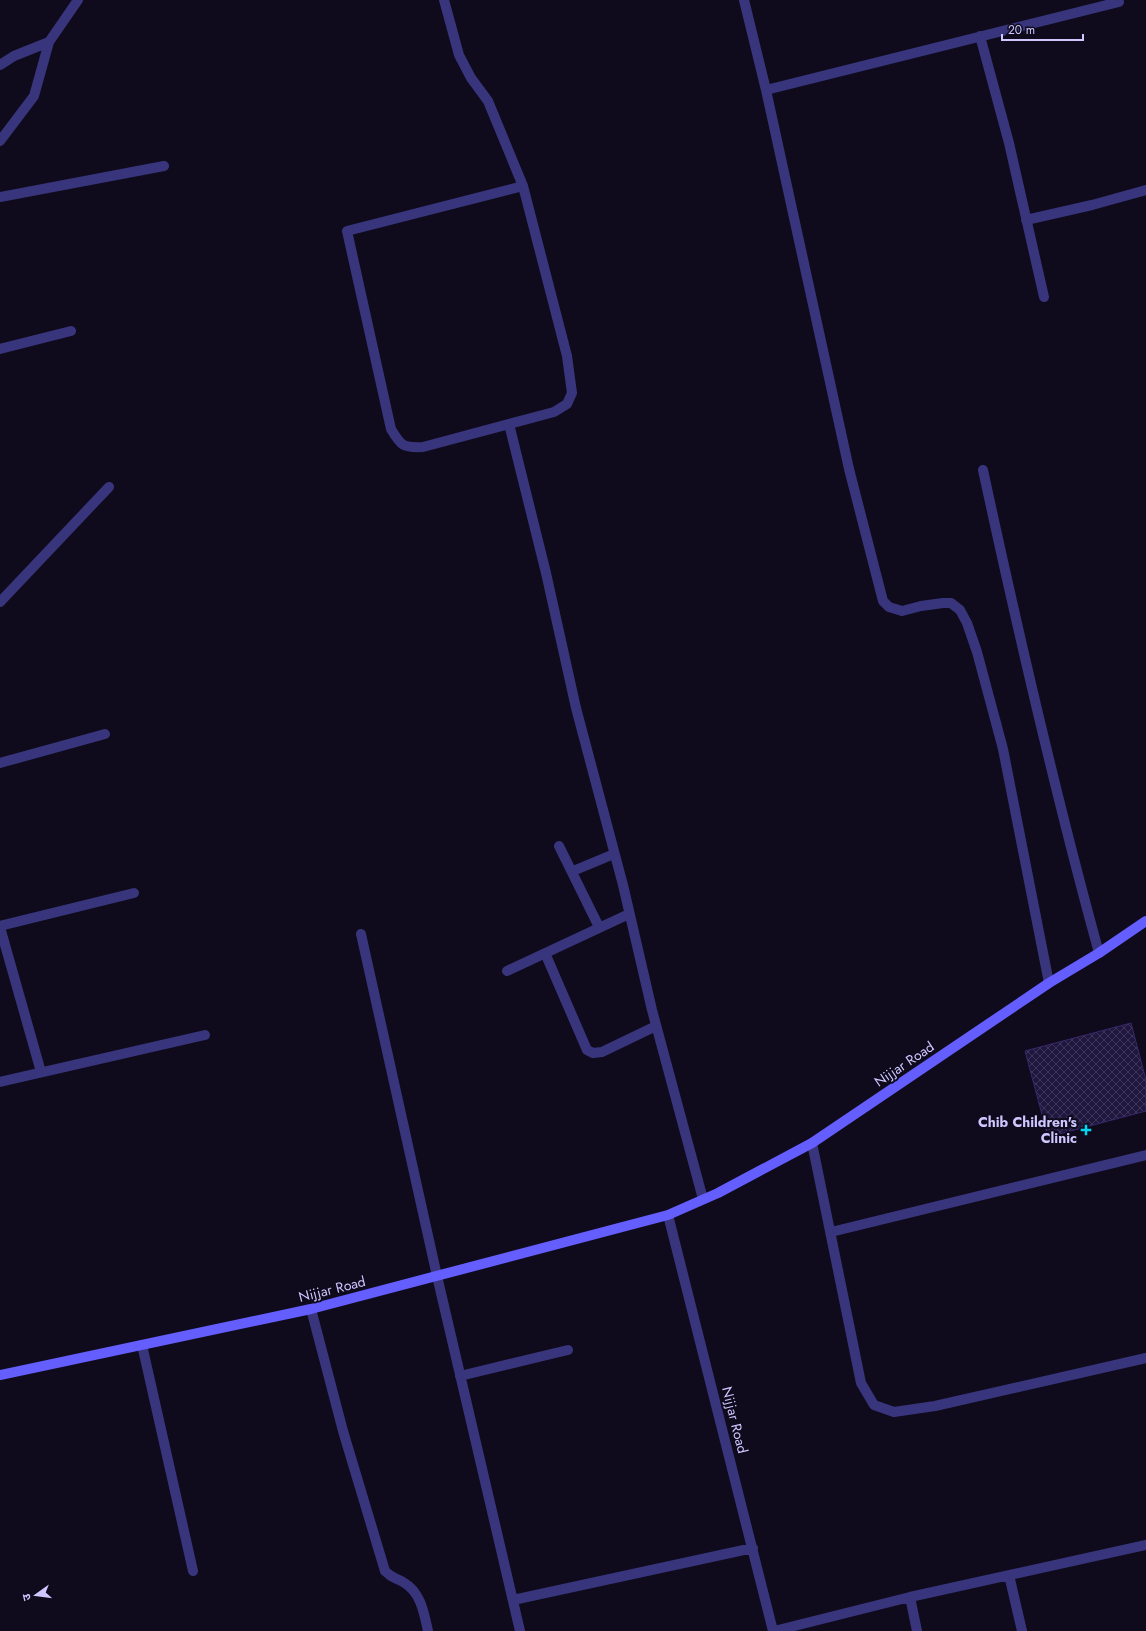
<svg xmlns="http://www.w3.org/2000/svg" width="1146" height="1631" font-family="Jost,'Noto Sans Devanagari',sans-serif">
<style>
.building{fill:url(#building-cross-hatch);stroke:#37286b}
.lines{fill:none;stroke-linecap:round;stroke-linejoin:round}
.lane{stroke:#39357d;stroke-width:10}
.street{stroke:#39357d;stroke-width:10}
.secondary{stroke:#655eff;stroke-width:10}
.poi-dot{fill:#00d5f2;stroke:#0f0b1d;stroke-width:1.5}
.labels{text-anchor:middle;stroke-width:4;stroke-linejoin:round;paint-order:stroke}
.street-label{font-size:14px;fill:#cfc7ff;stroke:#0f0b1d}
.poi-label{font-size:14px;font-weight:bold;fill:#cfc7ff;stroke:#0f0b1d;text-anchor:end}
</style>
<defs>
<pattern id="building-cross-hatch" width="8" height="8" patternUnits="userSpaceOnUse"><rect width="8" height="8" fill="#20173e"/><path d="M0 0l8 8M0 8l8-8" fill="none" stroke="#3f375b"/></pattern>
</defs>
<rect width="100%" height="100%" fill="#0f0b1d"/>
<path class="building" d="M1131 1023 1146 1080V1111L1048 1137 1025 1051Z"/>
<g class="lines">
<path class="lane" d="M444 0 459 55 471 78 488 101 523 186 567 356 572 393 567 404 554 412 423 447C403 448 401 446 391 429L347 231 523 186
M509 424 546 573 576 708 623 885 652 1010 703 1199
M559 846 599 927
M573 871 614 854
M361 934 437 1276
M545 953 587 1050 593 1053 602 1052 656 1026
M507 971 629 914"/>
<path class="street" d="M744 0 766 90 849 469 883 601 889 607 902 611 921 606 943 603H951L960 610 967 623 977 652 1003 749 1049 983
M980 36 1009 143 1044 297
M0 65 14 56 49 42
M766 90 1119 2
M0 141 34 96 49 42 78 0
M0 197 164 166
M1026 220 1092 205 1146 190
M0 349 71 331
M983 470C1018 632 1055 793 1099 953
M0 602 109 487
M0 763 105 734
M0 926 134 893
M0 927 41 1072
M0 1082 205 1035
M812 1143 861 1383 874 1405 894 1412 935 1406 1146 1358
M668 1215 773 1631
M831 1232 1146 1155
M437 1276 520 1631
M311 1309 343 1431 385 1571C393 1579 394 1577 403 1582 421 1592 424 1613 428 1631
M142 1345 193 1571
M460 1376 568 1350
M1009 1575 1022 1631
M910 1597 917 1631
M513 1600 753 1548
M774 1631 910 1597 1146 1545"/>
<path class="secondary" d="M0 1375 311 1309 668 1215 718 1193 812 1143 1049 983 1099 953 1146 921"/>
</g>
<path class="poi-dot" d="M1084 1124h4v4h4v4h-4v4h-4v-4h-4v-4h4z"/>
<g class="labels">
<g class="street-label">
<text transform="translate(904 1064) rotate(-34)" y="5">Nijjar Road</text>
<text transform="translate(332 1289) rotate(-14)" y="5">Nijjar Road</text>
<text transform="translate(735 1420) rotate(76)" y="5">Nijjar Road</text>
</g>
<g class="poi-label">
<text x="1077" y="1127">Chib Children's<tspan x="1077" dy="16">Clinic</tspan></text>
</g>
</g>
<g transform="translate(36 1595) rotate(256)" stroke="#0f0b1d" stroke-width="3" paint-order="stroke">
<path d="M0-3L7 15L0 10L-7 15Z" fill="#cfc7ff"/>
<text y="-6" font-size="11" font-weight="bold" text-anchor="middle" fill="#cfc7ff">उ</text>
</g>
<path d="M1002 34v6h81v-6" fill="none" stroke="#cfc7ff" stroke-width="2"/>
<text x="1008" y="34" font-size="12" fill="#cfc7ff" stroke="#0f0b1d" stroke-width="3" paint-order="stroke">20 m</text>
</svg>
